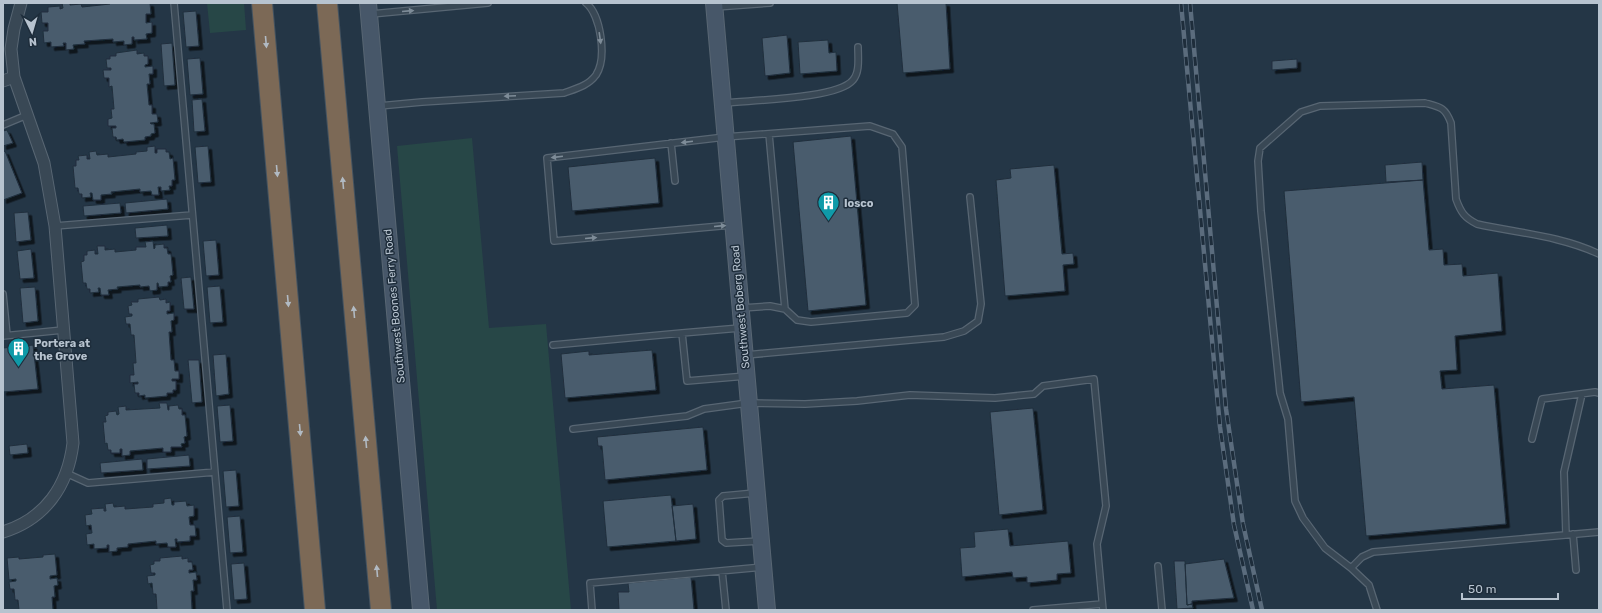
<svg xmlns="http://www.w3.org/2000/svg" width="1602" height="613" font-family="Rubik,sans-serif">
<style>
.green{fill:#274747}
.building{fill:#485c6d;stroke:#202f3d;filter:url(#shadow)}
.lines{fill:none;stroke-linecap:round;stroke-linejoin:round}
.lane-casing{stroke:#586673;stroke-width:8}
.street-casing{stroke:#586673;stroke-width:13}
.secondary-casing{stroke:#586673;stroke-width:18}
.highway-casing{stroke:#445360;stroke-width:22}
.lane{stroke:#394855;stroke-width:5.5}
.street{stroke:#394855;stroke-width:11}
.secondary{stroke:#475769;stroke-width:16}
.highway{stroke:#7c6956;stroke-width:20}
.rail-casing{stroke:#5b6c7d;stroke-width:4.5}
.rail{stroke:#1e2d3b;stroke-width:3;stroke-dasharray:9;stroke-linecap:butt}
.oneway{fill:#7e8c98}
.oneway2{fill:#b1bac3}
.labels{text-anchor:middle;stroke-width:3;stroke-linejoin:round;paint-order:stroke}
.poi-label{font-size:11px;font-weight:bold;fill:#b7c3cf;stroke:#1e2d3b;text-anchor:start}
.street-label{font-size:11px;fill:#b7c3cf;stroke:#1e2d3b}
</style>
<defs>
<filter id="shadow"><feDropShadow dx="3.5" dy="3.5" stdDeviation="0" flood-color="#0009"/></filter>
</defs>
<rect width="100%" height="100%" fill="#243646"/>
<path class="green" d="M207 3H244L246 30 210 33Z
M472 138 489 328 546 324 571 610H437L397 146Z"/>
<path class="building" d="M62 3H70V5L81 4 82 7 110 4V3H150L151 14H146V23L152 22V33L146 34 147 39 134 40V37H132V44L124 45V41L113 42V39L84 41 85 44 73 45 74 49 66 50V43H63L64 46 51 47V42L44 43 43 31H48V23H42L41 12H48V7L60 6V9L63 8Z
M897 3H946L950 69 903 73Z
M196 11 199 46 186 47 183 12Z
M787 35 790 73 765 76 762 38Z
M828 40 829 53 836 52 837 71 800 74 798 42Z
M172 43 175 85 164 86 161 44Z
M137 50V54L144 53V56H148V64L145 65V67L153 66V74H149L150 84H147L149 105H152V114H157L158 122 150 123 151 124H154L155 133 151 134V136L145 137V140L124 142 123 139 117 140 116 137H113L112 128H116V126H108V119L112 118 111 109H114L112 86 109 87V78H104L103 70H111V68H107L106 59H110V56H116V53Z
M200 58 203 94 190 95 187 59Z
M1297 59V68L1272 70V61Z
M202 99 205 131 194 132 192 100Z
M7 130 13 143 3 146V131Z
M851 136 866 305 808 311 793 142Z
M155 146V153H157V149H166V152H169L170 159 173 158 175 180H172V186H169L170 190 161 191V187H158L159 195H152L151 191 140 192V189L111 192 112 194 101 195V200H93L92 193H90L91 197 82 198V194H79L78 188H75L73 166H76V160H79L78 156 87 155V159H90L89 152 96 151 97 155 108 154V157L136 154V152L147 151V147Z
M208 146 211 182 198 183 195 147Z
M5 151 22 193 3 200V152Z
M655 158 659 203 572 211 568 167Z
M1422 162 1423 180 1386 182 1385 165Z
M1054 165 1062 254 1073 253 1074 264 1063 265 1065 291 1005 296 996 180 1011 178 1010 169Z
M1423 180 1429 250 1443 249 1444 265 1462 264 1463 276 1498 273 1502 331 1455 336 1457 370 1440 371 1442 389 1494 385 1506 524 1366 536 1354 397 1301 402 1284 191Z
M167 199 168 209 126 213 125 203Z
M120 203 121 213 84 216 83 206Z
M28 212 31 240 16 242 14 213Z
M167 225 168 236 136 238 135 228Z
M216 240 219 275 206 276 203 241Z
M153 241 154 249 155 248V245L164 244V248H167L168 254H171L173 275 170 276 171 282H168V286L159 287 158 283H157V290L150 291 149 286 140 287V285L117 287 118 289 108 290 109 295H101L100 288H98L99 292 90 293V289H87L86 283H83L81 262 84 261V255H87V251L95 250V254H98L97 246H105V250L115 249V252L136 250V247H146L145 242Z
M31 249 34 278 20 279 17 251Z
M191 277 194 309H184L181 278Z
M220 286 223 322 210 323 207 287Z
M35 287 38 321 23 323 20 288Z
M159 297 160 300 166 299V303L170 302V311H167V314L174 313V320L171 321 172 332H169L171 360H174L175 371H179V379H172V381H176V390H173V393H167V396L145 398V395L139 396V393H135L134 384H138V382L130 383V375H134L133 363H136L134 335H131L130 324H126L125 317 132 316V314H129L128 306 132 305 131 302H138V299Z
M33 345 38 389 3 392V348Z
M652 350 656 390 565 398 561 354 589 351V355Z
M226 354 229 394 216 396 213 355Z
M188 360H199L202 402 192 403Z
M159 403H167L168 410H169V406L178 405 179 409H182V415H185L187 436 184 437 185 443 181 444 182 447H171V452H163V448L130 451V455L122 456V449H120V453H111V450H108L107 443 105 444 103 422H106L105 416 108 415V412L116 411 117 415 119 414 118 407 126 406V410L160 408Z
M230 405 233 441 220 442 217 406Z
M1033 408 1043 510 999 515 990 412Z
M703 427 707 470 605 480 602 446H598L597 437Z
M27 444 28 453 10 455 9 446Z
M189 455 190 466 147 469V459Z
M142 459 143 470 101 473 100 463Z
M236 470 239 506 226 507 223 471Z
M671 495 676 541 607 547 603 501Z
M171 498 172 505H174V502L186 501 187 506 194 505V516L189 517 190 525H195L196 536H190V541L177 542V539H175L176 547H168L167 543 156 544V541L128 544V547L117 548V551L109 552V545H107V548L94 549V544L87 545 86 534 92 533 91 525 86 526 85 515 92 514 91 509 104 508V511H106L105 504 113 503 114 507 125 506V509L153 507V504L164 503V499Z
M693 504 696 539 676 541 672 506Z
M240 516 243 552 230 553 227 517Z
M1008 529 1010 546 1068 541 1071 573 1057 574V580L1027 583V577L1013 578 1012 572 962 577 960 548 975 547 974 532Z
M55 554 57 575 50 576V579L57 578 58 585 54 586 55 597H52L53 610H19L18 600H15L14 589H10L9 582 16 581V579L9 580 7 558 19 557V559L43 557V555Z
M182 556V559L188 558V562H192L193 570H189V573L196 572 197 580H193L194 591H191L192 610H157L156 594H153L152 583 148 584 147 576 155 575V573H151L150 565 154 564V561H160V558Z
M1224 559 1234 598 1192 601V604L1187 605 1185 564Z
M1174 561H1185L1187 605 1192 604 1193 608 1177 609Z
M244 563 247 599 234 600 231 564Z
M691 577 694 610H619L618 592H629L628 583Z"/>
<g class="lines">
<defs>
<path id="lane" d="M174 3 227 610
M716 7 770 3
M371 14 488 3
M725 103C751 100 838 99 853 80 860 72 858 58 858 47
M379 106 422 102 564 93C575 89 588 86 596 75 607 58 601 15 586 3
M3 125 27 115
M769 134 785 309
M671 143 675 181
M732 225 554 241 547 158 725 137 870 126 893 134 902 147 915 305 907 313 811 322 797 320 785 309 770 306 742 308
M55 226 192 215
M3 294 7 335
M740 328 682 333 687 381 746 376
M3 336 63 330
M553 345 682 333
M746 355 944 337 964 331 978 321 981 304 970 197
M573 429 687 416 704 409 748 403 805 404 857 401 910 395 995 398 1034 394 1043 386 1094 379 1106 506 1097 544 1103 610
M1532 439 1542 399 1595 392 1599 393
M66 473 88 483 215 472
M755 493 723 496 719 500 722 540 726 543 760 541
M1573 534 1576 570
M1566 535 1564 472 1582 394
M1158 566 1162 610
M1351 568 1362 557 1373 552 1599 532
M722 571 726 610
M592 610 590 583 763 567
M1033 610 1102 604
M1377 610 1369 585 1351 568 1325 548 1303 518 1295 501 1288 419 1280 393 1261 211 1258 161 1260 148 1301 112 1320 106 1425 103C1440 107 1445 107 1451 123L1456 199C1461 213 1465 218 1477 224 1518 233 1561 236 1599 254"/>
<path id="street" d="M3 81 14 77
M3 532C45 519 68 486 73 443L55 226 44 163 14 77 11 49 14 29 21 3"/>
<path id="secondary" d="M368 3 421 610
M714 3 767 610"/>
<path id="highway" d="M262 3 315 610
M327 3 381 610"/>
</defs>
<use href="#lane" class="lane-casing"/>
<use href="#street" class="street-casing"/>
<use href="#secondary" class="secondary-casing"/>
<use href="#highway" class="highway-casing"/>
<use href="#lane" class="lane"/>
<use href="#street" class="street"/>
<use href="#secondary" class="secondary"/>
<use href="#highway" class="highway"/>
<defs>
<path id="rail" d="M1181 3 1220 427 1234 525 1253 610
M1190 3 1226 409 1243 524 1262 610"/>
</defs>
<use href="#rail" class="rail-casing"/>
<use href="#rail" class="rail"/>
</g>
<defs><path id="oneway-solid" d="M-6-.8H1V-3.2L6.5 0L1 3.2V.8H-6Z"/></defs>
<g class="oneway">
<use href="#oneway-solid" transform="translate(408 11) rotate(-5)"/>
<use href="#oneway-solid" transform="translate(600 38) rotate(82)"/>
<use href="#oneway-solid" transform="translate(510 96) rotate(177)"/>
<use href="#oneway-solid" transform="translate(687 142) rotate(173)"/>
<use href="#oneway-solid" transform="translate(557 157) rotate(173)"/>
<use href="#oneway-solid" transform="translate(720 226) rotate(-5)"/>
<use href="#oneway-solid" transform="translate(591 238) rotate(-5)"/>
</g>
<g class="oneway2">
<use href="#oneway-solid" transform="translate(266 42) rotate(85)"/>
<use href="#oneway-solid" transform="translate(277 171) rotate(85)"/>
<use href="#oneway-solid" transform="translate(343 183) rotate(-95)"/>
<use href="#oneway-solid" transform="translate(288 301) rotate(85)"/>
<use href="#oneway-solid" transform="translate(354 312) rotate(-95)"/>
<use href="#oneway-solid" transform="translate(300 430) rotate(85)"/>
<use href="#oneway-solid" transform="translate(366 442) rotate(-95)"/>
<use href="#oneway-solid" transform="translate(377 571) rotate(-95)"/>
</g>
<defs>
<symbol id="building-pin" viewBox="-11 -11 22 30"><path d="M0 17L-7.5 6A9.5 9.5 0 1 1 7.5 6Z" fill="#0f9aa8" stroke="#1e2d3b"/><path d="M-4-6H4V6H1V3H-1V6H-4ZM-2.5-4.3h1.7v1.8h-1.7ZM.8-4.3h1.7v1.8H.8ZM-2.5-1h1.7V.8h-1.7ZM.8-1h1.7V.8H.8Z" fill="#fff"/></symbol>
</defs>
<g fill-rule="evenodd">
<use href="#building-pin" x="816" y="190" width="25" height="34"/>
<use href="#building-pin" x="6" y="336" width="25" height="34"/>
</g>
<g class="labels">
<g class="poi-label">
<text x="844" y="207">Iosco</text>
<text x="34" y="347">Portera at<tspan x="34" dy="13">the Grove</tspan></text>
</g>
<g class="street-label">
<text transform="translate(394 306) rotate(-95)" y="4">Southwest Boones Ferry Road</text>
<text transform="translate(740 307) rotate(-95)" y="4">Southwest Boberg Road</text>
</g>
</g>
<rect width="1602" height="613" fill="none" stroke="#b7c3cf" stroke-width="8"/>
<g transform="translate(32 32) rotate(175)" stroke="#1e2d3b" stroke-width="3" paint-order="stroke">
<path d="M0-3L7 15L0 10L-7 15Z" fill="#b7c3cf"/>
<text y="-6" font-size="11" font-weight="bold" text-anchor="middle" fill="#b7c3cf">N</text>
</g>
<path d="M1462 593v6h96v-6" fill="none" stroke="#b7c3cf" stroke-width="2"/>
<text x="1468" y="593" font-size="12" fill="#b7c3cf" stroke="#1e2d3b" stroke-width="3" paint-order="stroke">50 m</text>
</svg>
